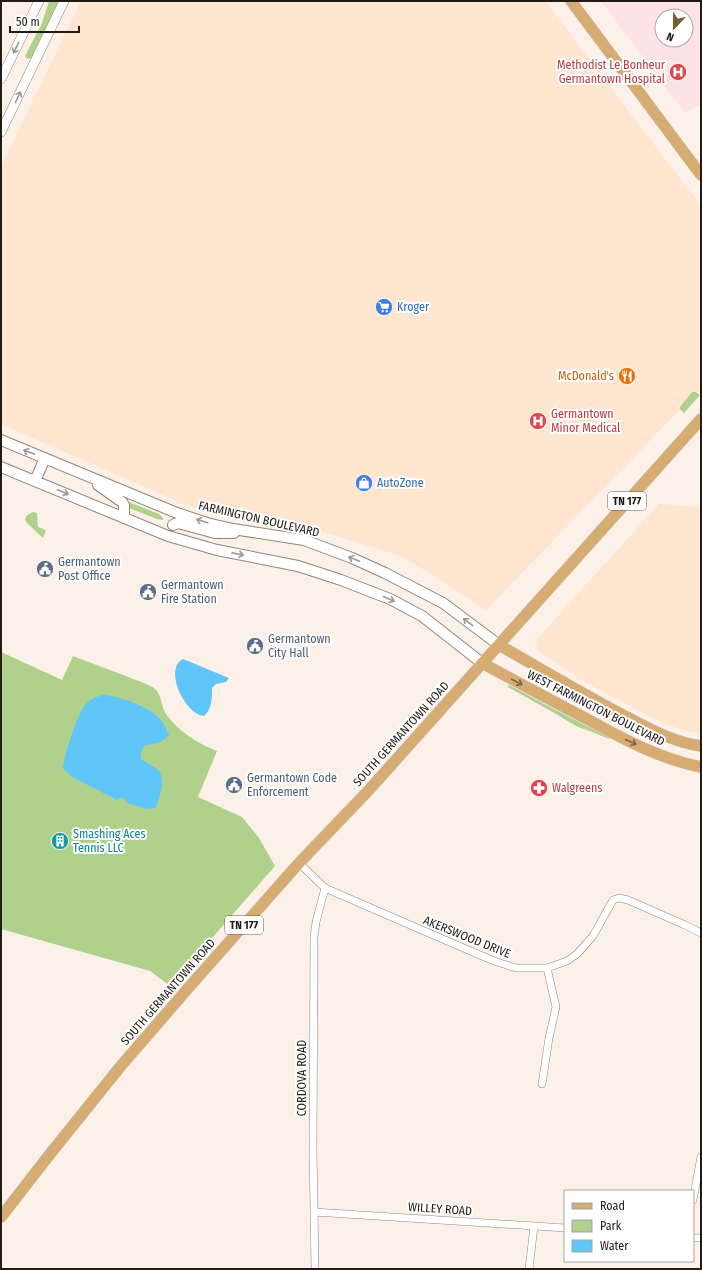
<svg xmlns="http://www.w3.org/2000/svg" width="702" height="1270" font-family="'Fira Sans Condensed',sans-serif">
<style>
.built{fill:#ffe6d1}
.medical{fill:#fde2e6;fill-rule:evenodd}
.green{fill:#b0d18b}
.water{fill:#60c6f8}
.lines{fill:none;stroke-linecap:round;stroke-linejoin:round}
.minor-casing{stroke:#958577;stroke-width:8}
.tertiary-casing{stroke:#958577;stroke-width:10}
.secondary-casing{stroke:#958577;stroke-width:12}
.primary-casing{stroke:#d3d1d0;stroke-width:12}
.minor{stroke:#fff;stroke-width:7}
.tertiary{stroke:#fff;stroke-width:9}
.secondary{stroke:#fff;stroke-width:10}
.primary{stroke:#d6ac73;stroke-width:11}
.oneway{stroke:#9b9896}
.oneway2{stroke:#7c6444}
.labels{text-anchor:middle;stroke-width:4;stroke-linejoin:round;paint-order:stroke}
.shield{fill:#fff;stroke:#645f5b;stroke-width:1}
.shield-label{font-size:11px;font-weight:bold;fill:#211b15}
.health-label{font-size:12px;fill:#be3a42;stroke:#fff;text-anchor:start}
.shop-label{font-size:12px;fill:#366cbe;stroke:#fff;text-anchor:start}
.food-label{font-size:12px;fill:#c56008;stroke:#fff;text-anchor:end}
.street-label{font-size:12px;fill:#211b15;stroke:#fff}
.service-label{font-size:12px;fill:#4e5e75;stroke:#fff;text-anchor:start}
.culture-label{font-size:12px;fill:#0d838f;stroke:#fff;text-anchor:start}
</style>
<rect width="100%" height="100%" fill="#fcf1e8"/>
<path class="built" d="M81 1H545L701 206V388L486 610 402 556 289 522 190 507 1 424V167Z
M659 504 701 507V734L690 732 661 723 580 679 538 651 536 640Z"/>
<path class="medical" d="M601 1H701V104L685 113ZM662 16H686V40H662Z"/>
<path class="green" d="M49 1H59L31 58 27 59 25 56 42 23Z
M692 392H696L700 395 684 413 680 409V407Z
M126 501 159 514 164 519 162 520 157 519 129 508Z
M33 512 37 513 38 527 46 530 43 538 27 523 25 520 27 515Z
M1 652 62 680 73 656 144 683C147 685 152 686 155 689 162 695 161 707 166 714 179 732 197 743 217 751L198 797 242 817 259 838 275 866 170 986 150 971 1 929Z
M509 685 550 707 610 738 609 739 592 732 576 726 556 714 508 687Z"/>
<path class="water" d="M183 659 229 678 226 682 216 684 212 688C212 698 212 709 204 716 185 715 163 669 183 659Z
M104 695C114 696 122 699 132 702 150 710 162 715 169 735 162 743 155 744 145 745L141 752V759C146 763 154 766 158 770 167 780 159 797 156 808L146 809 127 803 125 799 120 798 117 800 72 777 63 768C64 755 76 719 83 708 87 701 96 696 104 695Z"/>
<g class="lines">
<defs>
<path id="minor" d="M299 863 325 888 431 934 494 961 516 968H547L567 961 577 954 593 936 613 900 619 898 628 900 685 925 701 933
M542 1084 549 1038 556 1007 547 968
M693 1200 701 1157
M314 1212 565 1228
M693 1238H701
M315 1269 313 1151 314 937 316 922 325 888
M529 1269 534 1226"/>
<path id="tertiary" d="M1 79 39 1
M1 132 64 1"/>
<path id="secondary" d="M1 440 177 513 207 523 233 529 304 540 352 558 385 573 443 603 499 645
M1 467 168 536 217 550 298 566 341 580 390 599 422 616 482 663
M35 481 45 458
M98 485 122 502 124 505V518
M173 525 178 523 215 533H234"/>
<path id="primary" d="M571 1 701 175
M499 645C539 668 578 691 619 713 645 726 671 742 701 746
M482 663C517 682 552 701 587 719 623 739 660 759 701 767
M1 1217 50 1154 120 1067 190 986 299 863 368 791 701 419"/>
</defs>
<use href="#minor" class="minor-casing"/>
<use href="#tertiary" class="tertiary-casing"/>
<use href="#secondary" class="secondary-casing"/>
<use href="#primary" class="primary-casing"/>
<use href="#minor" class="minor"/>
<use href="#tertiary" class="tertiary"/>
<use href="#secondary" class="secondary"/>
<use href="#primary" class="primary"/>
</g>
<defs><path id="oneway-shaft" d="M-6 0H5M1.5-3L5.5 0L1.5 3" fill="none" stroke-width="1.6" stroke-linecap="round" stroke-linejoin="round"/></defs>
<g class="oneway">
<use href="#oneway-shaft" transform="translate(16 48) rotate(117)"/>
<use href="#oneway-shaft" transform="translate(18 97) rotate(-65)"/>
<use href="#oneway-shaft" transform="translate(29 452) rotate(-158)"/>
<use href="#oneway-shaft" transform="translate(63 492) rotate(23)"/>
<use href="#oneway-shaft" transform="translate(202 521) rotate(-163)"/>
<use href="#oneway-shaft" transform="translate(238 554) rotate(11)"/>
<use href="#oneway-shaft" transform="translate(354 559) rotate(-158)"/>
<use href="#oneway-shaft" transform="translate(389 599) rotate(24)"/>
<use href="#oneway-shaft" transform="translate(468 622) rotate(-143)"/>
</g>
<g class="oneway2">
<use href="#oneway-shaft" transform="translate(517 682) rotate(28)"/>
<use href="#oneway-shaft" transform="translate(631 742) rotate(25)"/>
</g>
<defs>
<symbol id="hospital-disc" viewBox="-11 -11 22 22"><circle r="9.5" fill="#e0444e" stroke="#fff"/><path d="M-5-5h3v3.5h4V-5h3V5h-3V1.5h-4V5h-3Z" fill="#fff"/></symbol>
<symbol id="supermarket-disc" viewBox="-11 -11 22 22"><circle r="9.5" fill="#3f7fe0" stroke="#fff"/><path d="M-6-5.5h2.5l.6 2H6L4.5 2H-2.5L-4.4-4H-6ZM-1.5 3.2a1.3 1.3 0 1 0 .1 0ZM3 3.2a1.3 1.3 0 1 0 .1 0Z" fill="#fff"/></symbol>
<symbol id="restaurant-disc" viewBox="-11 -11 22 22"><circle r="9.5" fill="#e8710a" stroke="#fff"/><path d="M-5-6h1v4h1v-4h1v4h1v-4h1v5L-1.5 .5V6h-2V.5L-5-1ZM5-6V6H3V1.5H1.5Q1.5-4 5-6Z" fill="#fff"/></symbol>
<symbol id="shop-disc" viewBox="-11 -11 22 22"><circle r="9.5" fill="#3f7fe0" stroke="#fff"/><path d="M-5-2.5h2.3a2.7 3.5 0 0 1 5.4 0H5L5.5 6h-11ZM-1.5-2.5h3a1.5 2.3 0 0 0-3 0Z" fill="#fff"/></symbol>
<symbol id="civic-disc" viewBox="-11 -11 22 22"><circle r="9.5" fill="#5c6f8a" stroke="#fff"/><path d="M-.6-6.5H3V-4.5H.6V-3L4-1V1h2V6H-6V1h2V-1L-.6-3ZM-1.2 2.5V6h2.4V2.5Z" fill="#fff"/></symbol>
<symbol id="pharmacy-disc" viewBox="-11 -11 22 22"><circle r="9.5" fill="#e0444e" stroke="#fff"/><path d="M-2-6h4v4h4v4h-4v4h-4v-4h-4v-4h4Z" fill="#fff"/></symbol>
<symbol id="building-disc" viewBox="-11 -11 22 22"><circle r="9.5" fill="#0f9aa8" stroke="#fff"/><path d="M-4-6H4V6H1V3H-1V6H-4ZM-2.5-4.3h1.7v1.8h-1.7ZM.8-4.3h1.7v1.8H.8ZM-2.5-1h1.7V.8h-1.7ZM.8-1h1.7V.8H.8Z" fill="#fff"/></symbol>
</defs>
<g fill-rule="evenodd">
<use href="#hospital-disc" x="668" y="62" width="20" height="20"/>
<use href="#supermarket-disc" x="374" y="297" width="20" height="20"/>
<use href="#restaurant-disc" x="617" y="366" width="20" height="20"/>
<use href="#hospital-disc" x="528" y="411" width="20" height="20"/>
<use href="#shop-disc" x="354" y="473" width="20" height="20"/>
<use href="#civic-disc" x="35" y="559" width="20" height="20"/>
<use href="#civic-disc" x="138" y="582" width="20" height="20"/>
<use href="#civic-disc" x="245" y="636" width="20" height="20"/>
<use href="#civic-disc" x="224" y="775" width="20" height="20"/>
<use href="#pharmacy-disc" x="529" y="778" width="20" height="20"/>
<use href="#building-disc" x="50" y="831" width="20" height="20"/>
</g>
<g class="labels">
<g class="shield">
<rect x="608" y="492" width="38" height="18" rx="3"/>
<rect x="225" y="916" width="38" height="18" rx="3"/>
</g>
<g class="shield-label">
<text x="627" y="505">TN 177</text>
<text x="244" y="929">TN 177</text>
</g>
<g class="health-label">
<text x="665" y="69" text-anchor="end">Methodist Le Bonheur<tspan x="665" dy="14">Germantown Hospital</tspan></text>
<text x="551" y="418">Germantown<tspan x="551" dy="14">Minor Medical</tspan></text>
<text x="552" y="792">Walgreens</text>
</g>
<g class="shop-label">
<text x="397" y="311">Kroger</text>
<text x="377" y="487">AutoZone</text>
</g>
<g class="food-label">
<text x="614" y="380">McDonald's</text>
</g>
<g class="street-label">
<text transform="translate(259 519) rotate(13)" y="4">FARMINGTON BOULEVARD</text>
<text transform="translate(596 708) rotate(27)" y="4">WEST FARMINGTON BOULEVARD</text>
<text transform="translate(401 734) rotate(-48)" y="4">SOUTH GERMANTOWN ROAD</text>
<text transform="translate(467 937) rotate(22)" y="4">AKERSWOOD DRIVE</text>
<text transform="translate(168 992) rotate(-49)" y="4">SOUTH GERMANTOWN ROAD</text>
<text transform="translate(302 1078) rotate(-90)" y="4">CORDOVA ROAD</text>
<text transform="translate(440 1209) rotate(4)" y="4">WILLEY ROAD</text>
</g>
<g class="service-label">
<text x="58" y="566">Germantown<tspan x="58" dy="14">Post Office</tspan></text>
<text x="161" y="589">Germantown<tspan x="161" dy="14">Fire Station</tspan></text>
<text x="268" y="643">Germantown<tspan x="268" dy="14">City Hall</tspan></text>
<text x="247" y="782">Germantown Code<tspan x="247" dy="14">Enforcement</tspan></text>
</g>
<g class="culture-label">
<text x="73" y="838">Smashing Aces<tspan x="73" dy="14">Tennis LLC</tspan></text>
</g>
</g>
<rect width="702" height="1270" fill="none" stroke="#211b15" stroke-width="4"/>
<rect x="564" y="1190" width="130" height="72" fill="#ffffff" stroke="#a6a4a1"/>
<rect x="572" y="1203" width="20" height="6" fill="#d6ac73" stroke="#a6a4a1"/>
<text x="600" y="1210" font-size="12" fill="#211b15">Road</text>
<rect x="572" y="1220" width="20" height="12" fill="#b0d18b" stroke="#a6a4a1"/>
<text x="600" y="1230" font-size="12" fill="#211b15">Park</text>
<rect x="572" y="1240" width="20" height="12" fill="#60c6f8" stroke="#a6a4a1"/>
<text x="600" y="1250" font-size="12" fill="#211b15">Water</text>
<g transform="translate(674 28) rotate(202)"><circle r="19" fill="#ffffff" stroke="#a6a4a1"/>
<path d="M0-3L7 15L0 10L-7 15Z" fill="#71602e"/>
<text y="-6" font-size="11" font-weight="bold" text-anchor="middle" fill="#211b15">N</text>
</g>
<path d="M10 26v6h69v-6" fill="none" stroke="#211b15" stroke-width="2"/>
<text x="16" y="26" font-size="12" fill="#211b15" stroke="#ffffff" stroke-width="3" paint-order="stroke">50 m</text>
</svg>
